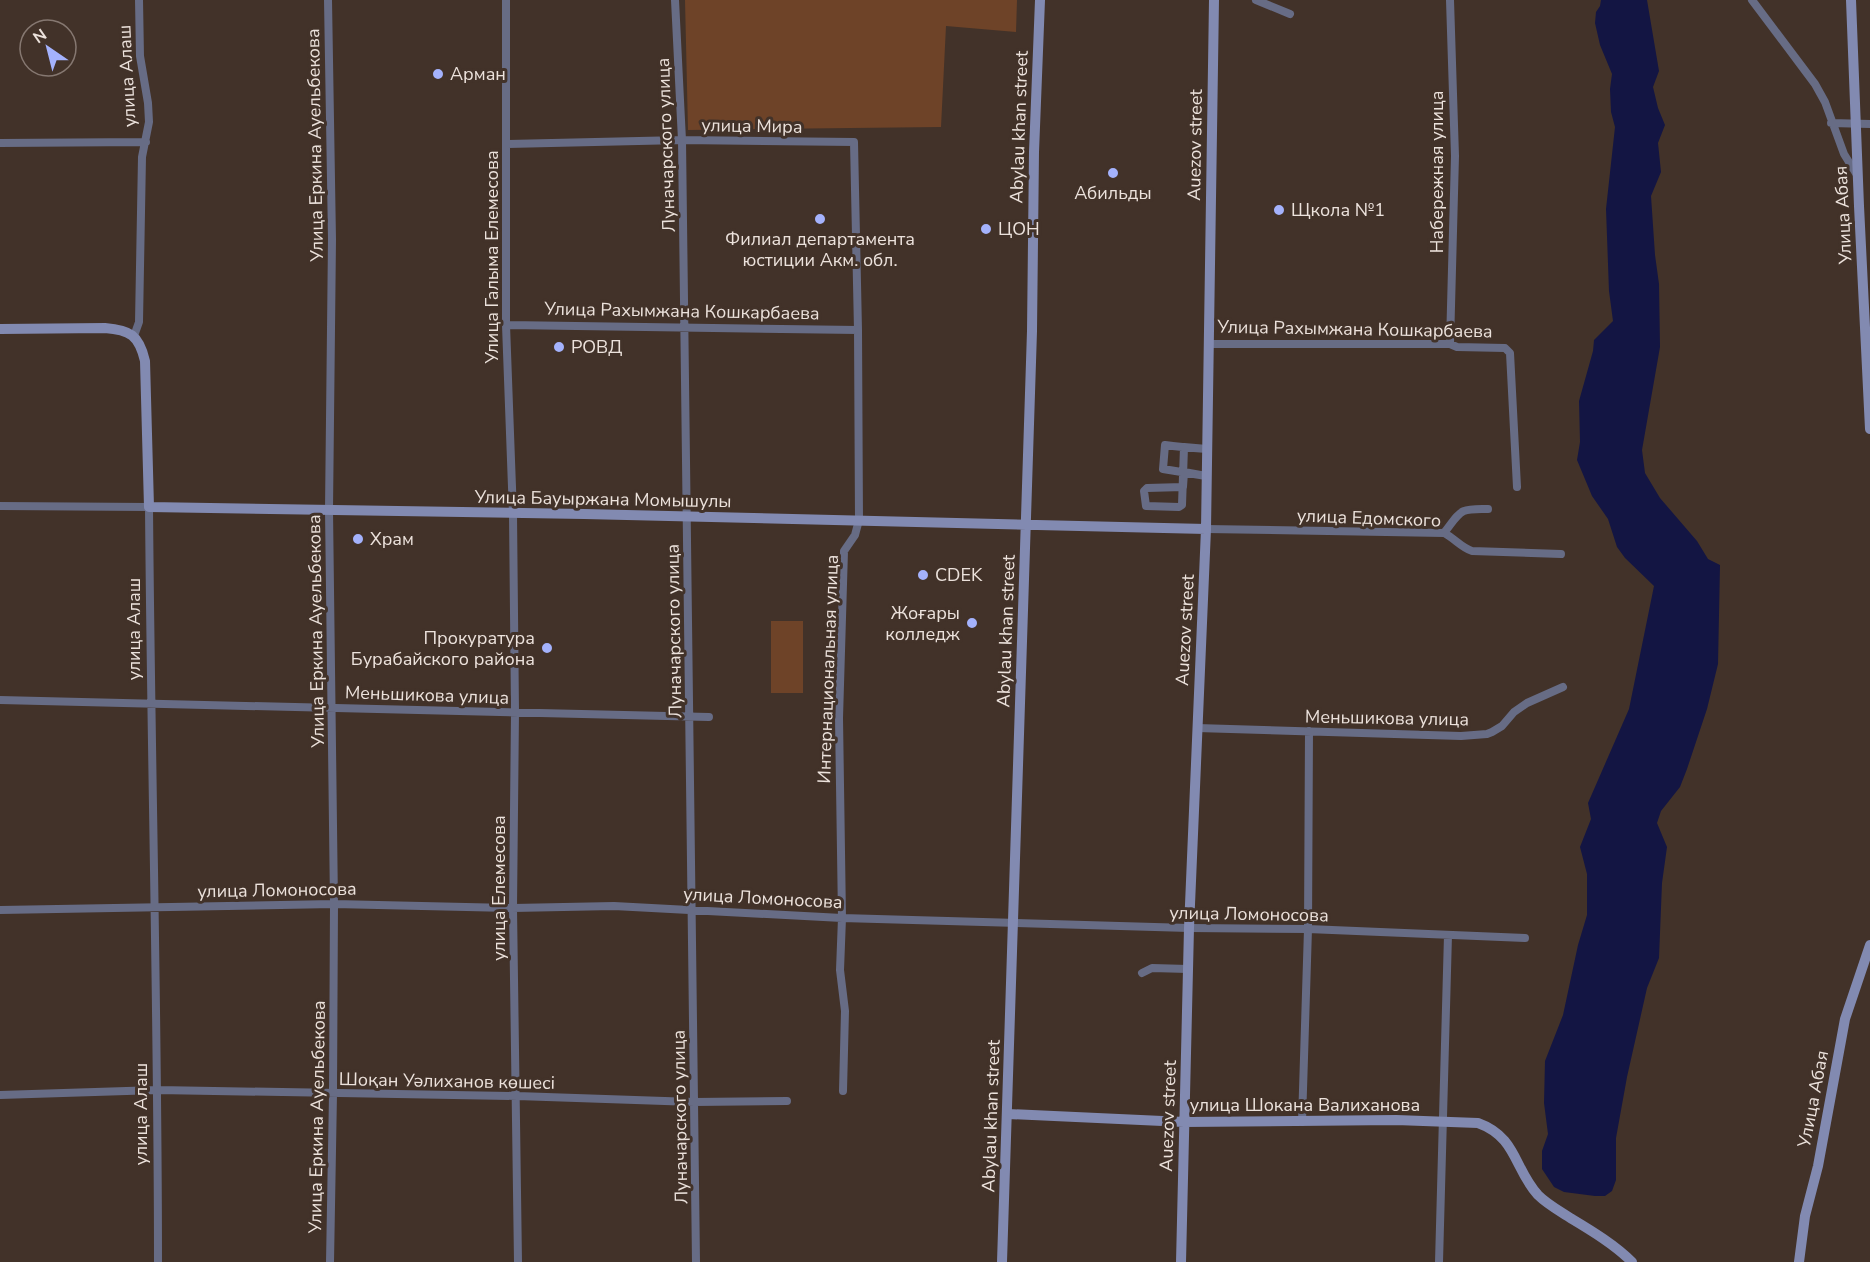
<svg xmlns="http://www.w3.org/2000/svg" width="1870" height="1262" font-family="'Nunito Sans',sans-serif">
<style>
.green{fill:#6e4328}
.water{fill:#131543}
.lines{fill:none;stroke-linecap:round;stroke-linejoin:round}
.street{stroke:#676c85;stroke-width:8}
.secondary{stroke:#828ab1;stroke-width:10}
.poi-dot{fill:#a4b2fc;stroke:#423229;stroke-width:2}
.labels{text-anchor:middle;stroke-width:6;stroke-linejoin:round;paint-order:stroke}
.poi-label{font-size:18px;fill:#ece2dc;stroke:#423229;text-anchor:start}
.street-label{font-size:18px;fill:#ece2dc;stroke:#423229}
</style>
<rect width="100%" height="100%" fill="#423229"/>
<path class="green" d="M685 0H1017L1016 32 946 26 941 127 688 130Z
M771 621H803V693H771Z"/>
<path class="water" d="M1601 0H1647L1659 71 1653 87 1658 108 1665 125 1658 143 1661 172 1651 196 1655 255 1659 284 1660 347 1642 450 1645 473 1660 498 1697 541 1708 559 1720 565 1718 664 1707 709 1687 769 1680 787 1661 811 1657 823 1667 847 1662 883 1659 958 1647 988 1627 1077 1616 1138V1180L1612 1191 1605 1196H1595L1564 1192 1554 1187 1542 1169V1151L1548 1134 1544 1103 1545 1061 1563 1015 1578 945 1587 915V874L1580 847 1591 819 1588 803 1629 709 1654 586 1625 558 1617 547 1608 519 1592 496 1577 460 1580 442 1579 401 1593 351 1594 340 1613 321 1609 291 1606 209 1615 127 1611 112 1610 89 1612 74 1600 45 1595 23 1596 12 1600 6Z"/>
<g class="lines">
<path class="street" d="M328 0 332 239 329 510 334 904 333 1094 330 1262
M506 0V325L513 514 515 712 513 908 518 1262
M675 0 682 140 696 1262
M1256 0 1290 14
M1752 0 1815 84 1825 102 1844 154 1857 175
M1831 123 1870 124
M0 143 146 142
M506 144 682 140 854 142 858 330 859 520 855 535 844 551 839 718 842 918 840 970 845 1011 843 1091
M506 325 858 330
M134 336 139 322 142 157 149 122 148 103 140 56 139 0
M1208 344H1450L1457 347 1505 348 1510 353 1517 487
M1450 344 1455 156 1450 0
M1206 476 1184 472 1183 487 1147 488 1144 491 1146 506 1179 507 1182 505 1184 447 1207 449C1193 448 1179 447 1165 445L1163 469 1206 476
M0 506 149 507C151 759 158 1010 158 1262
M1206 529 1444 533C1454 538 1462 548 1472 551L1561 554
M1444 533C1461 511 1459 508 1488 509
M0 700 709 717
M1197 728 1461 736 1487 734 1492 732 1502 726 1514 712 1527 703 1563 687
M0 910 334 904 513 908 614 906 842 918 1189 928 1308 929 1525 938
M1142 973 1152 968 1188 969
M0 1095 158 1090 517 1096 694 1102 787 1101
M1302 1122 1308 929 1309 731
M1439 1262 1448 935"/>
<path class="secondary" d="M1851 0 1859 206 1870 429
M0 329 105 328C130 330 139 335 145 361L149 507 584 514 1206 529
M1008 1114 1184 1122 1396 1120 1478 1123C1517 1137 1514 1169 1538 1195 1548 1205 1560 1211 1572 1219 1592 1231 1615 1245 1632 1262
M1002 1262 1032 331 1034 152 1040 0
M1181 1262 1189 928 1206 529 1214 0
M1799 1262 1805 1216 1818 1166 1845 1019 1870 945"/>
</g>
<g class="poi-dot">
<circle cx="438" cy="74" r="6"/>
<circle cx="1113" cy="173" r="6"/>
<circle cx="1279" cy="210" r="6"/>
<circle cx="820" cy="219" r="6"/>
<circle cx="986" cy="229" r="6"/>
<circle cx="559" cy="347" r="6"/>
<circle cx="358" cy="539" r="6"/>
<circle cx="923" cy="575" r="6"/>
<circle cx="972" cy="623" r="6"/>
<circle cx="547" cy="648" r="6"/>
</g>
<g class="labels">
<g class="poi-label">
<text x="450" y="80">Арман</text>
<text x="1113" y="199" text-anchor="middle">Абильды</text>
<text x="1291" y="216">Щкола №1</text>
<text x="998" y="235">ЦОН</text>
<text x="820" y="245" text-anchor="middle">Филиал департамента<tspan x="820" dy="21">юстиции Акм. обл.</tspan></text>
<text x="571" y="353">РОВД</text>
<text x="370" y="545">Храм</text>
<text x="935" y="581">CDEK</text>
<text x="960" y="619" text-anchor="end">Жоғары<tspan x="960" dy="21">колледж</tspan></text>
<text x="535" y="644" text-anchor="end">Прокуратура<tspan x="535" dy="21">Бурабайского района</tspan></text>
</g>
<g class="street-label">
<text transform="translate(127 76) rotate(-93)" y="6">улица Алаш</text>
<text transform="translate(752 126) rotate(1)" y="6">улица Мира</text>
<text transform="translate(1019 127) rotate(-88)" y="6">Abylau khan street</text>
<text transform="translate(315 145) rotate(-91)" y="6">Улица Еркина Ауельбекова</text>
<text transform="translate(666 145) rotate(-92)" y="6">Луначарского улица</text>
<text transform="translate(1195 145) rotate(-89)" y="6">Auezov street</text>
<text transform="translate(1437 172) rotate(-90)" y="6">Набережная улица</text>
<text transform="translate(1843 215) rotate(-93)" y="6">Улица Абая</text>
<text transform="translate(492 257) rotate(-90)" y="6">Улица Галыма Елемесова</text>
<text transform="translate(682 311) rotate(1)" y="6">Улица Рахымжана Кошкарбаева</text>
<text transform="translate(1355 329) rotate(1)" y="6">Улица Рахымжана Кошкарбаева</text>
<text transform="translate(603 499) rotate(1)" y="6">Улица Бауыржана Момышулы</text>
<text transform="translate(1369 518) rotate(2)" y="6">улица Едомского</text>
<text transform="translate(134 629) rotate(-90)" y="6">улица Алаш</text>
<text transform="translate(1185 630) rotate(-87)" y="6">Auezov street</text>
<text transform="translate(316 631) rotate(-91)" y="6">Улица Еркина Ауельбекова</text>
<text transform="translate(674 631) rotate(-91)" y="6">Луначарского улица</text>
<text transform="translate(1006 631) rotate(-88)" y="6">Abylau khan street</text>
<text transform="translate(828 669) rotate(-88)" y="6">Интернациональная улица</text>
<text transform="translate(427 695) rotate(2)" y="6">Меньшикова улица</text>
<text transform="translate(1387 718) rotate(1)" y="6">Меньшикова улица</text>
<text transform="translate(499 888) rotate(-90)" y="6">улица Елемесова</text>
<text transform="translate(277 890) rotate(-1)" y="6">улица Ломоносова</text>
<text transform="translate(763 898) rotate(3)" y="6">улица Ломоносова</text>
<text transform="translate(1249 914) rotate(1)" y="6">улица Ломоносова</text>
<text transform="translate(447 1081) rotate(1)" y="6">Шоқан Уәлиханов көшесі</text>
<text transform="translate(1813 1099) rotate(-79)" y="6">Улица Абая</text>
<text x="1305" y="1111">улица Шокана Валиханова</text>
<text transform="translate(141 1114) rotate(-90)" y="6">улица Алаш</text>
<text transform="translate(991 1116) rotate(-88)" y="6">Abylau khan street</text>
<text transform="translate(1168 1116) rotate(-88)" y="6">Auezov street</text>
<text transform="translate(317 1117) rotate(-89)" y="6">Улица Еркина Ауельбекова</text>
<text transform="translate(680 1117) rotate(-91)" y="6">Луначарского улица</text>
</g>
</g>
<g transform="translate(48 48) rotate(325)"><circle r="28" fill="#423229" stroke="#867871" stroke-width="1.5"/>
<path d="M0-4.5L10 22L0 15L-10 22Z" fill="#a4b2fc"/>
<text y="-9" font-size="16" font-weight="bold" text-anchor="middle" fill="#ece2dc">N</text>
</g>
</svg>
